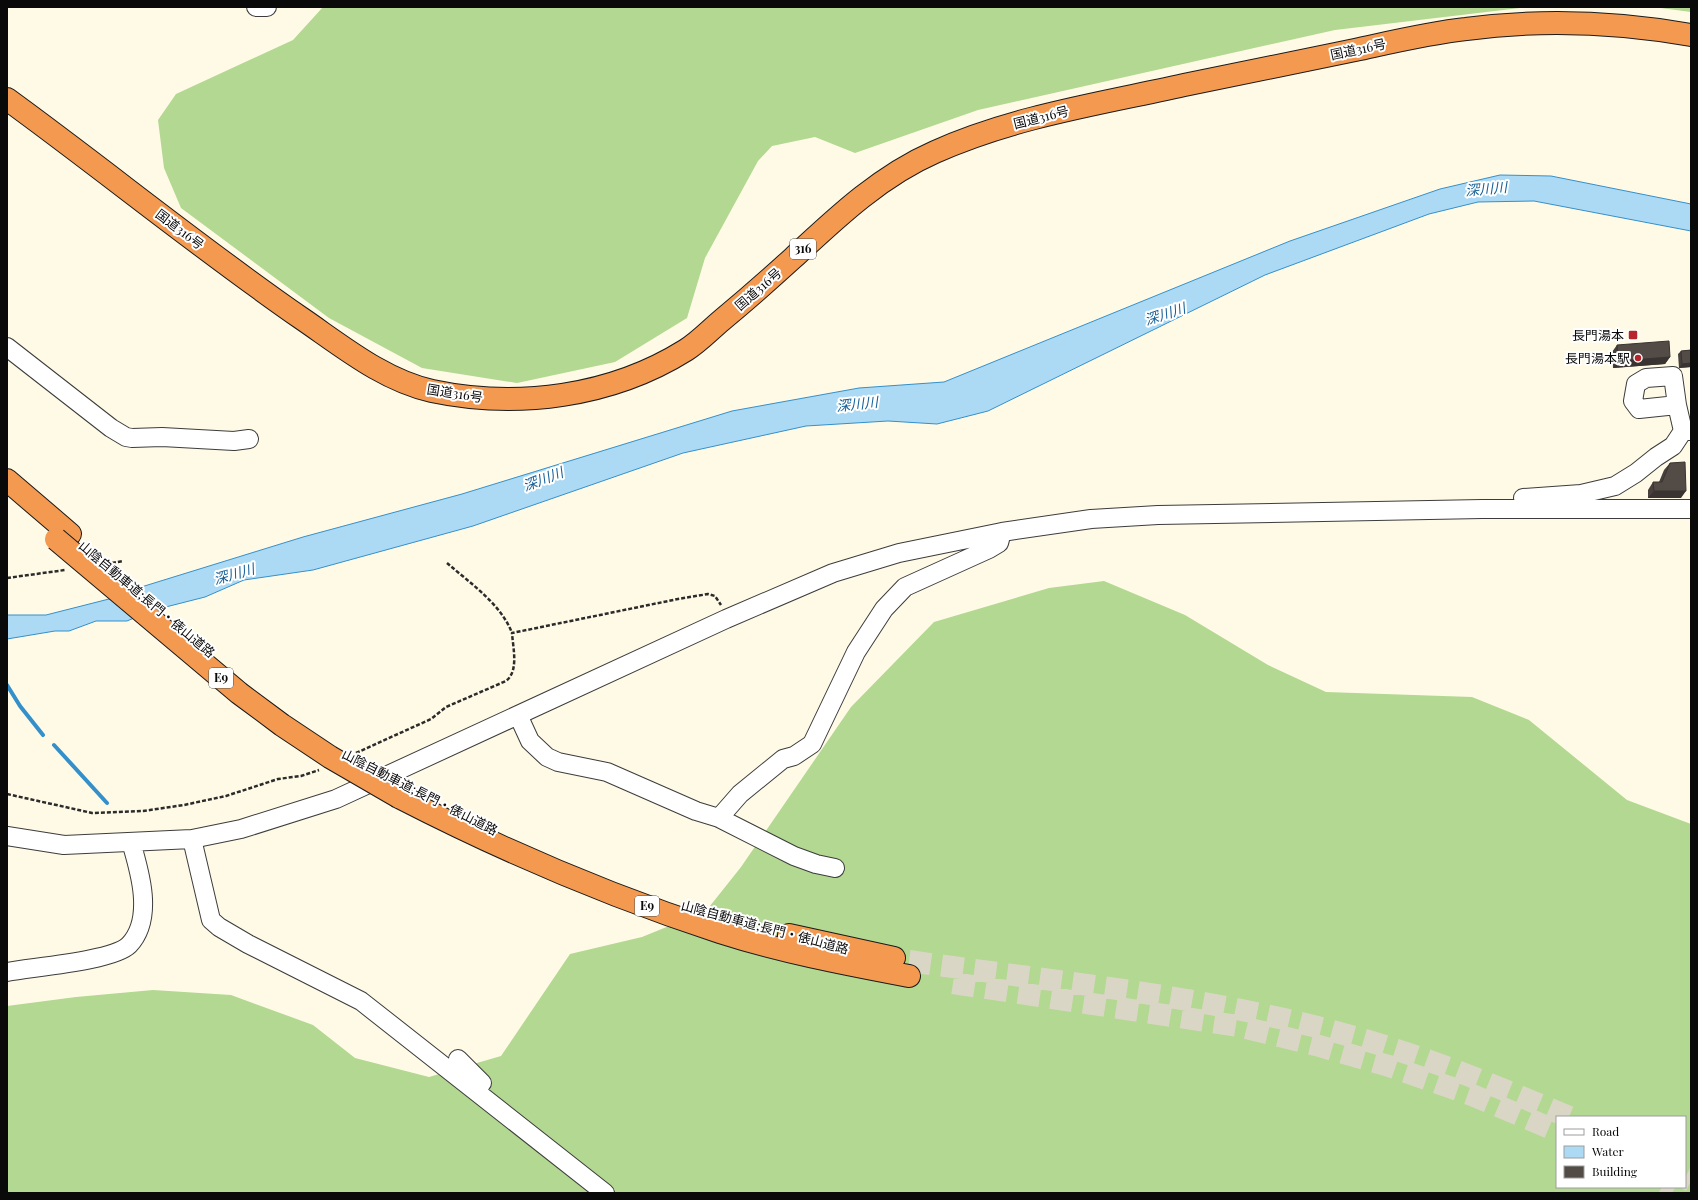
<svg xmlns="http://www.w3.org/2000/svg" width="1698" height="1200" font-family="'Playfair Display','Noto Sans JP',serif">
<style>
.forest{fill:#b2d891;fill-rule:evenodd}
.water{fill:#acdaf5;stroke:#3490cb}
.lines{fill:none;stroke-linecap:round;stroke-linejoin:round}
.stream{stroke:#3490cb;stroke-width:4}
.highway-tunnel{stroke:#dad6c5;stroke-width:22;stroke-dasharray:22 11;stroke-linecap:butt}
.minor-casing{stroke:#3c3c3c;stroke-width:20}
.highway-casing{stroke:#1a1a1a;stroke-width:24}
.path{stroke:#2b2b2b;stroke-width:2.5;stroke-dasharray:4 2;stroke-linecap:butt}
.minor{stroke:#fff;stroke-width:18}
.highway{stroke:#f39950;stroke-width:22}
.highway-bridge-casing{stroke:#1a1a1a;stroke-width:24;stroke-linecap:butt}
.highway-bridge{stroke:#f39950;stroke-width:22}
.wall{fill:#47403c}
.shaded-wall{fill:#393431}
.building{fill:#524b46;stroke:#393431}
.poi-dot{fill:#b7242c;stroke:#fff;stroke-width:1.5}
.labels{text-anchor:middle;stroke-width:4;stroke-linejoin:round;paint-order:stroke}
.shield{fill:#fff;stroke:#535353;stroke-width:1}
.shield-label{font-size:12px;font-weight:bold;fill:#090909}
.street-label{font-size:13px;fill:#090909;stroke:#fff}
.poi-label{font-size:13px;fill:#090909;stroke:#fff;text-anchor:end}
.water-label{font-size:14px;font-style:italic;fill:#166098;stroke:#fff}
</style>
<rect width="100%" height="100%" fill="#fffae6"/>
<path class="forest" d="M323 7H1593L1520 8 1335 30 978 110 855 153 815 137 772 146 758 161 705 258 687 318 615 362 517 383 422 368 329 318 181 208 164 168 158 120 176 94 293 40Z
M1653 7H1691V12Z
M1104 581 1185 615 1268 665 1326 692 1472 697 1529 720 1627 800 1691 824V1193H7V1006L76 997 153 990 231 995 313 1025 355 1058 429 1077 501 1056 570 954 642 937 706 911 741 867 851 707 934 622 1049 588ZM1557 1117H1685V1187H1557Z"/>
<path class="water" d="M1500 175 1551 176 1691 204V231L1534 201 1478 202 1429 214 1265 275 988 411 937 424 888 421 806 426 683 453 473 526 313 570 244 580 205 597 150 611 127 621H96L69 631H55L7 639V615H46L109 599 138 588 303 537 462 494 732 411 859 388 944 382 1290 241 1440 189Z"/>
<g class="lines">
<path class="stream" d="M7 685 20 706 43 735
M54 745 107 803"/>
<path class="highway-tunnel" d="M909 961C1071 984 1237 998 1394 1049 1454 1068 1512 1093 1569 1117
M953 983 1238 1026 1316 1045 1389 1066 1472 1095 1557 1131
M1685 1178 1691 1181
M1662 1187 1672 1193"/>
<defs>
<path id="minor" d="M256 7H267
M7 347 111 428 126 437 132 438 162 437 234 441 249 439
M1677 405 1673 376 1646 378 1636 384 1633 401 1639 409 1677 405 1683 431
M1523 498 1581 494 1615 486 1636 473 1656 457 1673 446 1683 431H1691
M518 715 530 741 547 757 558 762 607 772 696 811 719 818 794 856 816 864 835 868
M719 818 740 794 783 759 794 756 812 744 856 652 884 609 905 587 989 549 999 543 1002 532
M7 836 64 845 192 839 241 829 336 799 726 619 833 573 899 553 1002 532 1091 519 1158 515 1482 509H1691
M192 839 211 920 219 927 248 944 361 1001 605 1193
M7 972C33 967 113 961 129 945 154 919 140 872 131 842
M458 1059 482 1083"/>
<path id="highway" d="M7 99C106 171 201 249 301 318 342 346 383 380 432 391 517 409 611 397 686 350 699 342 710 330 722 320 746 300 770 279 793 258 836 218 880 176 935 152 1015 116 1104 103 1189 84 1245 73 1300 61 1355 50 1392 42 1429 33 1466 29 1541 19 1617 22 1691 35
M7 480 70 534
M399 797C502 850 609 896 720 932 782 952 846 964 909 976
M789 935 894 958"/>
</defs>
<use href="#minor" class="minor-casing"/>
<use href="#highway" class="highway-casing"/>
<path class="path" d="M112 563 123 561
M447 563C470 583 501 604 512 633
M7 578 65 570
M356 753 431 719 446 707 506 681C519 671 513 648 512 633L678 599 708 594 715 596 721 605
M7 794 92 813 143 811 184 805 226 796 278 779 301 776 319 770"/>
<use href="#minor" class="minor"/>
<use href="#highway" class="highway"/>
<defs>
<path id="highway-bridge" d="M56 539 239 693 282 725 330 757 399 797"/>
</defs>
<use href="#highway-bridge" class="highway-bridge-casing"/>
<use href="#highway-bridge" class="highway-bridge"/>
</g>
<path class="wall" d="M1617 345 1670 357 1665 364 1613 368 1612 352Z
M1691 350V367L1679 368 1678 354 1681 351Z
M1670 463 1681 498H1648V490L1653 482H1659L1664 470Z"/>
<path class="shaded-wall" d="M1670 357 1665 364 1613 368 1618 361Z
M1691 363V367L1679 368 1682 364Z
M1654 491H1686L1681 498H1648Z"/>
<path class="building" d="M1669 341 1670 357 1618 361 1617 345Z
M1691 350V363L1682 364 1681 351Z
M1685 462 1686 491H1654L1653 482H1662L1670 463Z"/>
<g class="poi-dot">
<rect x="1628" y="330" width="10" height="10" rx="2"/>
<circle cx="1638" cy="358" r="4"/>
</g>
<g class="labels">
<g class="shield">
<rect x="790" y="239" width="26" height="20" rx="3"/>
<rect x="209" y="668" width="24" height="20" rx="3"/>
<rect x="635" y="896" width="24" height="20" rx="3"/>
</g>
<g class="shield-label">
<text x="803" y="253">316</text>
<text x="221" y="682">E9</text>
<text x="647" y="910">E9</text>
</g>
<g class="street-label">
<text transform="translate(1358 49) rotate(-12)" y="5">国道316号</text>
<text transform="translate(1041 117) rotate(-14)" y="5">国道316号</text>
<text transform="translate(180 229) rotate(37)" y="5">国道316号</text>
<text transform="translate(758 289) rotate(-41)" y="5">国道316号</text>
<text transform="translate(455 393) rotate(9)" y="5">国道316号</text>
<text transform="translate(147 599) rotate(40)" y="5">山陰自動車道;長門・俵山道路</text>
<text transform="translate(420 792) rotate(27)" y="5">山陰自動車道;長門・俵山道路</text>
<text transform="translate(765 927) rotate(15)" y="5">山陰自動車道;長門・俵山道路</text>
</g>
<g class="poi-label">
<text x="1624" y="340">長門湯本</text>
<text x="1630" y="363">長門湯本駅</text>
</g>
<g class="water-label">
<text transform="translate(1486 189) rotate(-5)" y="5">深川川</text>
<text transform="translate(1165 314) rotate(-18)" y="5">深川川</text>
<text transform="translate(857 404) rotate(-6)" y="5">深川川</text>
<text transform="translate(543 479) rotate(-21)" y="5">深川川</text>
<text transform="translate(234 574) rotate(-16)" y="5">深川川</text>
</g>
</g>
<rect width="1698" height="1200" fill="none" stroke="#090909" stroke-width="16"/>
<rect x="1556" y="1116" width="130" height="72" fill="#ffffff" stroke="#9d9d9d"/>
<rect x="1564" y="1129" width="20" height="6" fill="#ffffff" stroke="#9d9d9d"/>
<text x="1592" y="1136" font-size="12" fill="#090909">Road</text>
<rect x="1564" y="1146" width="20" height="12" fill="#acdaf5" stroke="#9d9d9d"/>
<text x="1592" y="1156" font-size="12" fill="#090909">Water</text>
<rect x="1564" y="1166" width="20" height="12" fill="#524b46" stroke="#9d9d9d"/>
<text x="1592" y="1176" font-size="12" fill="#090909">Building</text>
</svg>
